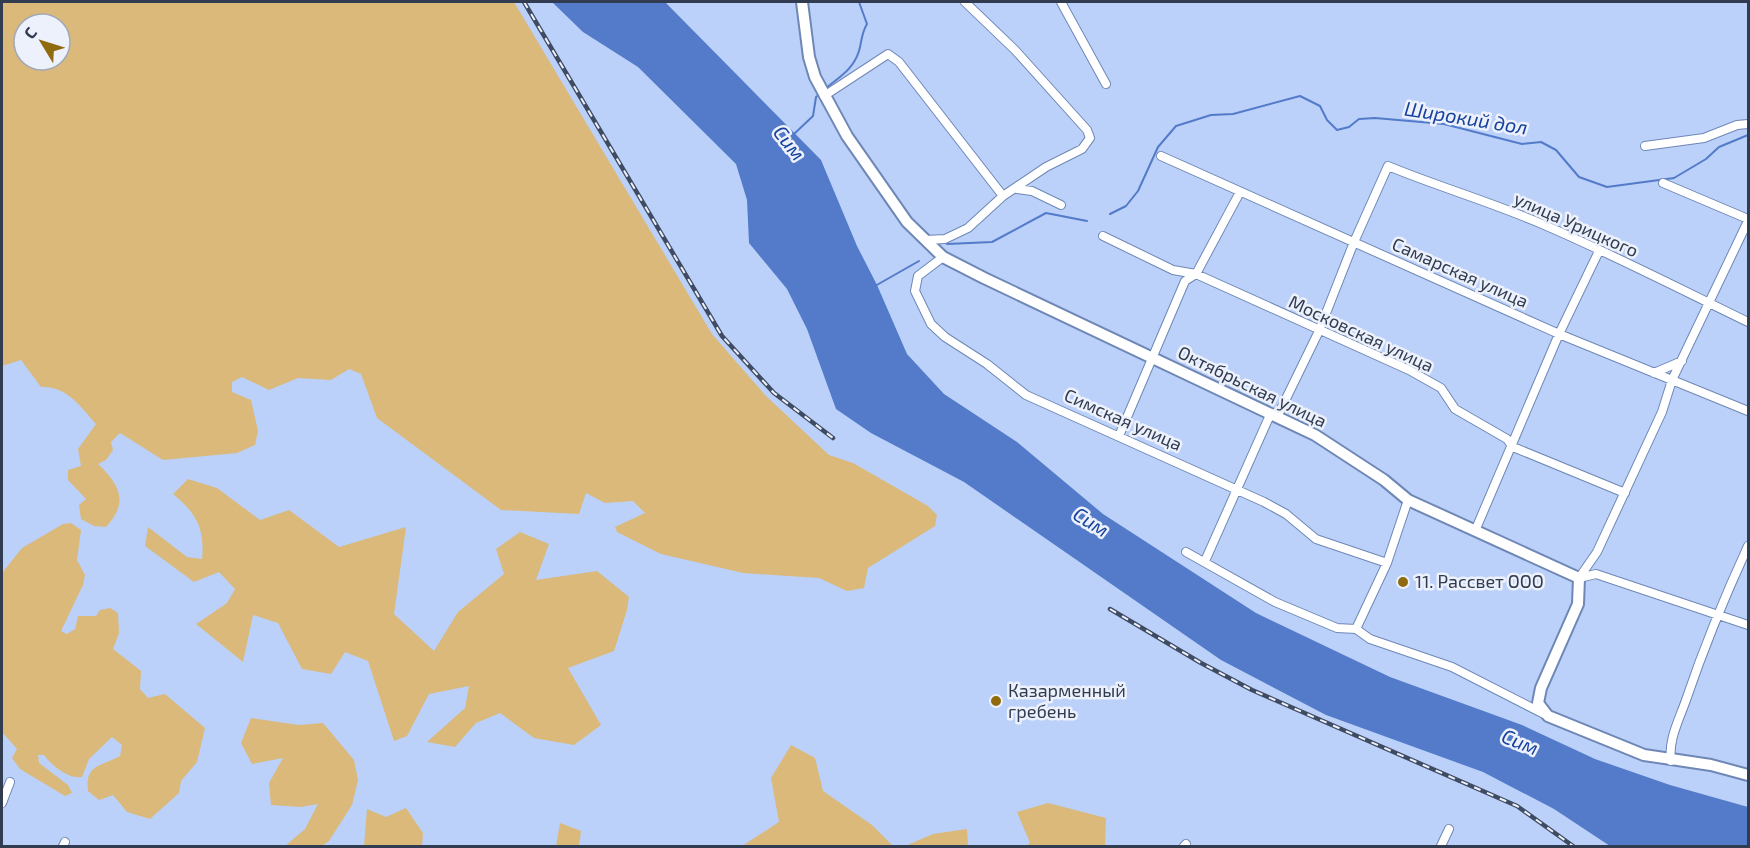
<svg xmlns="http://www.w3.org/2000/svg" width="1750" height="848" font-family="'Exo 2',sans-serif">
<style>
.green{fill:#dab97b;fill-rule:evenodd}
.water{fill:#537bc9}
.lines{fill:none;stroke-linecap:round;stroke-linejoin:round}
.stream{stroke:#537bc9;stroke-width:2}
.minor-casing{stroke:#6e87b6;stroke-width:10}
.secondary-casing{stroke:#6e87b6;stroke-width:14}
.minor{stroke:#fff;stroke-width:8}
.secondary{stroke:#fff;stroke-width:10}
.rail-casing{stroke:#3f4b62;stroke-width:4.5}
.rail{stroke:#ecf1fc;stroke-width:2;stroke-dasharray:7;stroke-linecap:butt}
.poi-dot{fill:#8f6a0f;stroke:#ecf1fc;stroke-width:2}
.labels{text-anchor:middle;stroke-width:5;stroke-linejoin:round;paint-order:stroke}
.street-label{font-size:18px;fill:#313c50;stroke:#ecf1fc}
.poi-label{font-size:18px;fill:#313c50;stroke:#ecf1fc;text-anchor:start}
.water-label{font-size:20px;font-style:italic;fill:#16419d;stroke:#ecf1fc}
</style>
<rect width="100%" height="100%" fill="#bbd1f9"/>
<path class="green" d="M2 2H514L712 334 766 396 829 455 853 463 928 506 937 515 935 526 868 568 864 588 847 591 819 578 743 573 661 554 617 532 615 527 645 513 633 501 605 503 586 493 579 514 501 510 377 418 361 374 349 369 331 380 298 378 269 390 242 377 232 382V392L251 400 258 431 255 445 237 453 163 460 120 433 111 442 113 450 106 460 98 464C120 485 129 502 106 527L94 526 81 519 79 505 86 499 68 480V470L81 466 78 449 96 424C80 406 67 386 41 387L21 360 2 366ZM24 24H60V60H24Z
M188 479 217 488 260 520 289 510 339 547 406 527 394 614 434 651 458 612 504 574 496 549 520 532 549 544 536 580 597 571 629 597 627 610 614 651 568 668 601 725 574 745 534 738 500 713 476 723 455 747 427 742 465 708 469 686 429 694 407 736 394 741 368 661 345 652 331 674 302 669 278 623 253 615 243 662 196 624 227 603 235 589 219 572 194 582 145 546 148 527 187 557 202 559C205 528 196 513 173 494Z
M71 523 81 530 77 560 85 575 83 585 61 631 67 634 75 629 78 616H96L100 610 110 608 118 613 119 633 113 649 141 671 140 689 148 698 165 694 205 728 197 762 181 781 179 793 150 819 127 812 113 795 99 800 88 791C85 765 99 767 120 756L122 745 112 737 89 759 82 777C68 779 52 766 44 755H38L39 763 68 785 72 793 65 796 20 769 12 758 17 749 2 732V573L22 548 63 524Z
M251 718 299 725 323 723 354 760 358 780 352 805 329 841 322 846H285L305 829 318 804 301 807 271 805 269 783 283 758 252 764 241 743Z
M791 745 815 758 823 791 872 825 893 846H742L779 822 771 778Z
M1048 803 1106 818 1105 845 1026 846 1030 843 1017 812Z
M406 808 423 833 422 846H364L367 809 386 817Z
M560 823 581 831 579 846H556Z
M967 829 968 846H905L933 834Z"/>
<path class="water" d="M552 2H665L821 160 857 246 877 285 907 354 944 394 1017 442 1103 514 1256 613 1390 677 1522 725 1595 759 1670 785 1748 807V846H1610L1554 809 1483 772 1326 715 1221 660 964 482 871 433 836 409 807 329 787 289 749 243 747 200 736 164 638 67 583 32Z"/>
<g class="lines">
<path class="stream" d="M825 89C839 77 853 70 859 51 862 41 861 34 867 24L859 2
M794 134 813 116 816 97 821 93
M1110 214 1126 206 1138 191 1158 147 1176 126 1211 115 1233 114 1300 96 1320 106 1327 120 1337 130 1349 127 1359 119 1375 118 1444 124 1522 144 1541 142 1556 150 1579 177 1607 187 1674 178 1706 159 1719 147 1748 135
M947 244 992 242 1046 213 1087 221
M875 286 919 261"/>
<defs>
<path id="minor" d="M1061 2 1106 84
M824 96 888 54 899 62 1003 196
M1645 146 1704 138 1737 125 1748 124
M1161 156 1559 334 1748 411
M1663 183 1748 219
M1017 189 1032 191 1061 205
M1103 236 1173 270 1196 274 1409 370 1441 388 1455 409 1507 439 1513 447 1625 493
M926 240 945 239 968 228 1003 196 1046 167 1082 149 1090 138 1087 130 1015 50 965 2
M943 257 918 276 915 291 931 324 945 337 987 364 1026 395 1264 502 1286 514 1316 539 1387 563
M1654 373 1682 361
M1119 436 1185 281 1196 274 1240 192
M1475 531 1559 334 1599 251
M1186 552 1275 602 1337 628 1356 629 1370 639 1452 667 1544 714
M1205 561 1270 415 1280 411 1319 331 1354 242 1388 166C1439 187 1491 202 1542 224 1612 254 1680 289 1748 322
M1579 578 1597 552 1662 412 1672 380 1748 221
M1579 578 1596 574 1748 625
M1356 629 1387 563 1408 500
M1671 761C1668 740 1679 720 1686 700 1704 647 1725 596 1748 546
M2 803 10 782
M63 846 65 842
M1184 846 1186 844
M1441 846 1449 829"/>
<path id="secondary" d="M802 2 809 57 815 77 847 136 907 222 943 257 984 278 1315 435 1384 480 1408 500 1579 578 1578 604 1541 688 1538 703 1548 716 1644 755 1711 765 1748 775"/>
</defs>
<use href="#minor" class="minor-casing"/>
<use href="#secondary" class="secondary-casing"/>
<use href="#minor" class="minor"/>
<use href="#secondary" class="secondary"/>
<defs>
<path id="rail" d="M524 2 722 336 774 393 833 438
M1110 609 1201 663 1252 690 1517 806 1573 846"/>
</defs>
<use href="#rail" class="rail-casing"/>
<use href="#rail" class="rail"/>
</g>
<g class="poi-dot">
<circle cx="1403" cy="582" r="6"/>
<circle cx="996" cy="701" r="6"/>
</g>
<g class="labels">
<g class="street-label">
<text transform="translate(1576 225) rotate(24)" y="6">улица Урицкого</text>
<text transform="translate(1460 273) rotate(24)" y="6">Самарская улица</text>
<text transform="translate(1361 334) rotate(25)" y="6">Московская улица</text>
<text transform="translate(1252 387) rotate(26)" y="6">Октябрьская улица</text>
<text transform="translate(1123 420) rotate(24)" y="6">Симская улица</text>
</g>
<g class="poi-label">
<text x="1415" y="588">11. Рассвет ООО</text>
<text x="1008" y="697">Казарменный<tspan x="1008" dy="21">гребень</tspan></text>
</g>
<g class="water-label">
<text transform="translate(1466 118) rotate(9)" y="7">Широкий дол</text>
<text transform="translate(789 143) rotate(52)" y="7">Сим</text>
<text transform="translate(1091 522) rotate(32)" y="7">Сим</text>
<text transform="translate(1520 742) rotate(22)" y="7">Сим</text>
</g>
</g>
<rect width="1750" height="848" fill="none" stroke="#313c50" stroke-width="6"/>
<g transform="translate(42 42) rotate(308)"><circle r="28" fill="#ecf1fc" stroke="#a1a9b7" stroke-width="1.5"/>
<path d="M0-4.5L10 22L0 15L-10 22Z" fill="#8f6a0f"/>
<text y="-9" font-size="16" font-weight="bold" text-anchor="middle" fill="#313c50">С</text>
</g>
</svg>
